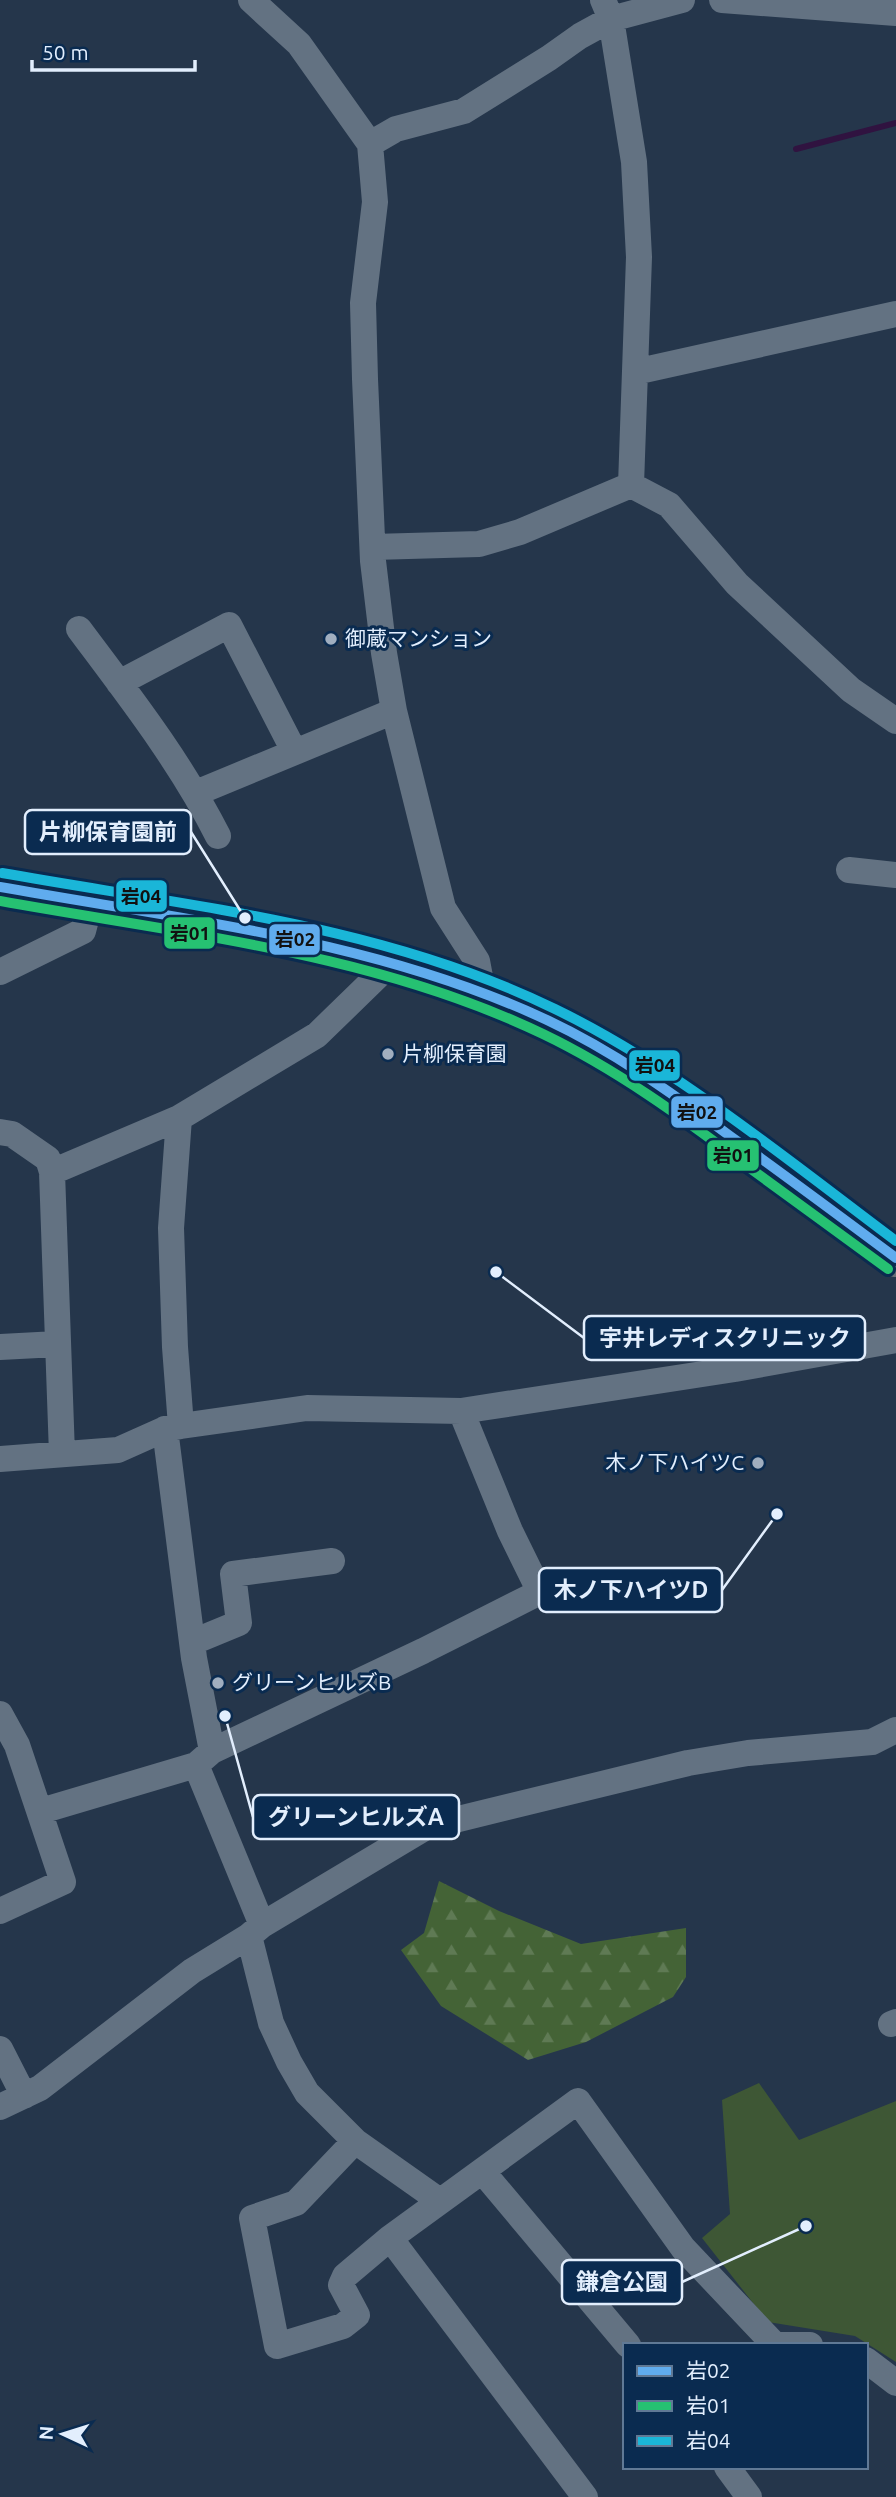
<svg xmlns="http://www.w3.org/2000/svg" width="896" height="2497" font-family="Ubuntu,'Noto Sans JP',sans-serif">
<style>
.forest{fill:url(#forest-firs)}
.park{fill:#3e5735}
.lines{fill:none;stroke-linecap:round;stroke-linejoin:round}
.stream{stroke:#301340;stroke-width:6}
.street{stroke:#637282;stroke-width:26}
.primary{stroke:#676f77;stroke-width:38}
.bus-1-casing{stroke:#0a2b50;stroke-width:16}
.bus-2-casing{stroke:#0a2b50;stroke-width:16}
.bus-3-casing{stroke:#0a2b50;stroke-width:16}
.bus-1{stroke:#60acee;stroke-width:10}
.bus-2{stroke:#26c172;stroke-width:10}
.bus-3{stroke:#1ab6d8;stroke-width:10}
.poi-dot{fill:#a0aebf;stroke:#0a2b50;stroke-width:2.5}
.labels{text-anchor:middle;stroke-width:6;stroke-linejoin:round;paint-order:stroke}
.poi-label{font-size:21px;fill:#e2eefd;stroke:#0a2b50;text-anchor:start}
.leader{fill:none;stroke:#e2eefd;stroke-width:2.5}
.callout-dot{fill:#e2eefd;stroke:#0a2b50;stroke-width:2.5}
.callout{fill:#0a2b50;stroke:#e2eefd;stroke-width:2.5}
.callout-label{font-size:23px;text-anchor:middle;font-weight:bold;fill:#e2eefd}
.line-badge{stroke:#0a2b50;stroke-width:2.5}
.pale-badge-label{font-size:19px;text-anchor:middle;font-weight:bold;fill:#111}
</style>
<defs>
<pattern id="forest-firs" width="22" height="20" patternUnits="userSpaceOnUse" patternTransform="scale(1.75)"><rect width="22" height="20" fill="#446336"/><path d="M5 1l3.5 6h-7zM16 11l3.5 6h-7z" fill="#5f7a54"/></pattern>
</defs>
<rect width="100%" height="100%" fill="#25364b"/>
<path class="forest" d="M439 1881 499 1911 581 1944 686 1928V1977L673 1997 586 2042 528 2060 441 2006 401 1950 424 1933Z"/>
<path class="park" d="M759 2083 799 2140 896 2101V2362L855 2336 768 2322 702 2238 730 2214 722 2100Z"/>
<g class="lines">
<path class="stream" d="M796 149 896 123"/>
<path class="street" d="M251 0 299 44 370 144 375 202 363 303 365 379 373 561 384 653 394 711 443 908 477 961 483 993
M603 0 611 19 634 162 639 257 631 485
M722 0 896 13
M370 144 396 129 464 111 549 58 580 36 611 19 682 0
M635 372 896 314
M631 485 669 505 737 584 851 690 896 721
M373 547 479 544 520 532 631 485
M79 629C129 696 180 761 218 836
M119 683 229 625 294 751
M196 793 394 711
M849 870 896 875
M0 972 83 931 90 904
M179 1118 171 1228 175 1347 181 1426
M0 1132 12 1134 48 1159 52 1172 62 1454
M52 1172 179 1118 317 1035 391 963
M0 1347 57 1344
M165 1429 194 1658 212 1751
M0 1459 118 1450 165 1429 181 1426 307 1408 461 1411 735 1369 896 1340
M193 1642 239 1623 233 1574 332 1561
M0 1714 17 1745 63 1882 0 1911
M196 1765 262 1925
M41 1811 196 1765 212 1751 423 1651 540 1592 510 1531 461 1411
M249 1936 271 2023 289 2062 307 2093 355 2141 440 2201
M891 2024 896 2022
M0 2049 24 2096
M0 2107 40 2088 192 1971 249 1936 262 1925 426 1827 688 1763 748 1753 872 1742 896 1730
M355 2141 296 2203 252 2218 277 2346 343 2326 357 2315 341 2285 345 2276 390 2238
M482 2171 628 2345
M771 2345H810
M866 2360 896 2383
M727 2467 749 2497
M585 2497 390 2238 578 2101 683 2248 773 2343"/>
<path class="primary" d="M0 887C184 922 376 939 547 1020 618 1054 680 1099 743 1145 794 1183 845 1220 896 1258"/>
<defs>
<path id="bus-1" d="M0 887C184 920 376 940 547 1020 613 1051 672 1093 730 1136 786 1176 841 1217 896 1258"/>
<path id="bus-2" d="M0 901C182 934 374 953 543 1034 616 1069 682 1117 747 1166 794 1200 841 1235 888 1269"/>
<path id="bus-3" d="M2 873C188 906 384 925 555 1009 675 1067 789 1161 896 1241"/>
</defs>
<use href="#bus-1" class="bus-1-casing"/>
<use href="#bus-2" class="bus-2-casing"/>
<use href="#bus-3" class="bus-3-casing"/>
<use href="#bus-1" class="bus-1"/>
<use href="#bus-2" class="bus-2"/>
<use href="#bus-3" class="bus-3"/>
</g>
<g class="poi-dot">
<circle cx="331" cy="639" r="7"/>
<circle cx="388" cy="1054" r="7"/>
<circle cx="758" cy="1463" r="7"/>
<circle cx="218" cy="1683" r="7"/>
</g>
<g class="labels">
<g class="poi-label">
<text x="345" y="646">御蔵マンション</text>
<text x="402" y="1061">片柳保育園</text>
<text x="744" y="1470" text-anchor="end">木ノ下ハイツC</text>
<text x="232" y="1690">グリーンヒルズB</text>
</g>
</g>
<path class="leader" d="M245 918L191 832M496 1272L584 1338M777 1514L722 1590M225 1716L253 1817M806 2226L682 2282"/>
<g class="callout-dot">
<circle cx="245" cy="918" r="7"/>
<circle cx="496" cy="1272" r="7"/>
<circle cx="777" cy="1514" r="7"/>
<circle cx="225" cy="1716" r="7"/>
<circle cx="806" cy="2226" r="7"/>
</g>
<g class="callout">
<rect x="25" y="810" width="166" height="44" rx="7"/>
<rect x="584" y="1316" width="281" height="44" rx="7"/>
<rect x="539" y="1568" width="183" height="44" rx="7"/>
<rect x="253" y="1795" width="206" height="44" rx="7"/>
<rect x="562" y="2260" width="120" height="44" rx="7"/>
</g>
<g class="callout-label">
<text x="108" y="840">片柳保育園前</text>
<text x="725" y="1346">宇井レディスクリニック</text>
<text x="631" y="1598">木ノ下ハイツD</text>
<text x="356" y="1825">グリーンヒルズA</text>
<text x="622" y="2290">鎌倉公園</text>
</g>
<g class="line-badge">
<rect x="115" y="879" width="53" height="34" rx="7" fill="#1ab6d8"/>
<rect x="163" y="916" width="53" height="34" rx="7" fill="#26c172"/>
<rect x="268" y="923" width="53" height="33" rx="7" fill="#60acee"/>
<rect x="628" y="1049" width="53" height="33" rx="7" fill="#1ab6d8"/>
<rect x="670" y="1095" width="54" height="34" rx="7" fill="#60acee"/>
<rect x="706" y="1139" width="54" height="33" rx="7" fill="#26c172"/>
</g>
<g class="pale-badge-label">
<text x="141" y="903">岩04</text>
<text x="190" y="940">岩01</text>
<text x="295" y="946">岩02</text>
<text x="655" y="1072">岩04</text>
<text x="697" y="1119">岩02</text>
<text x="733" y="1162">岩01</text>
</g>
<rect x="623" y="2343" width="245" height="126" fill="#0a2b50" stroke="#607995" stroke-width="2"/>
<rect x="637" y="2366" width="35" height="10" fill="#60acee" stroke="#607995" stroke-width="2"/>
<text x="686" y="2378" font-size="21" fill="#e2eefd">岩02</text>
<rect x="637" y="2401" width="35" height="10" fill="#26c172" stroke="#607995" stroke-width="2"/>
<text x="686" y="2413" font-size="21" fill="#e2eefd">岩01</text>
<rect x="637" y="2436" width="35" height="10" fill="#1ab6d8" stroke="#607995" stroke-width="2"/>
<text x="686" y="2448" font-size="21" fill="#e2eefd">岩04</text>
<g transform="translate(63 2434) rotate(274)" stroke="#0a2b50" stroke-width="5" paint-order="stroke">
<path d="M0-5L12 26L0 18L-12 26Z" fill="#e2eefd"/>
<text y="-10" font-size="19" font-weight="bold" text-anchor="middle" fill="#e2eefd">N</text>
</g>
<path d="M32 60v10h163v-10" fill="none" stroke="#e2eefd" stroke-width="3.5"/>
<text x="42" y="60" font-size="21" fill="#e2eefd" stroke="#0a2b50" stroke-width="5" paint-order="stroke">50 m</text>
</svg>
